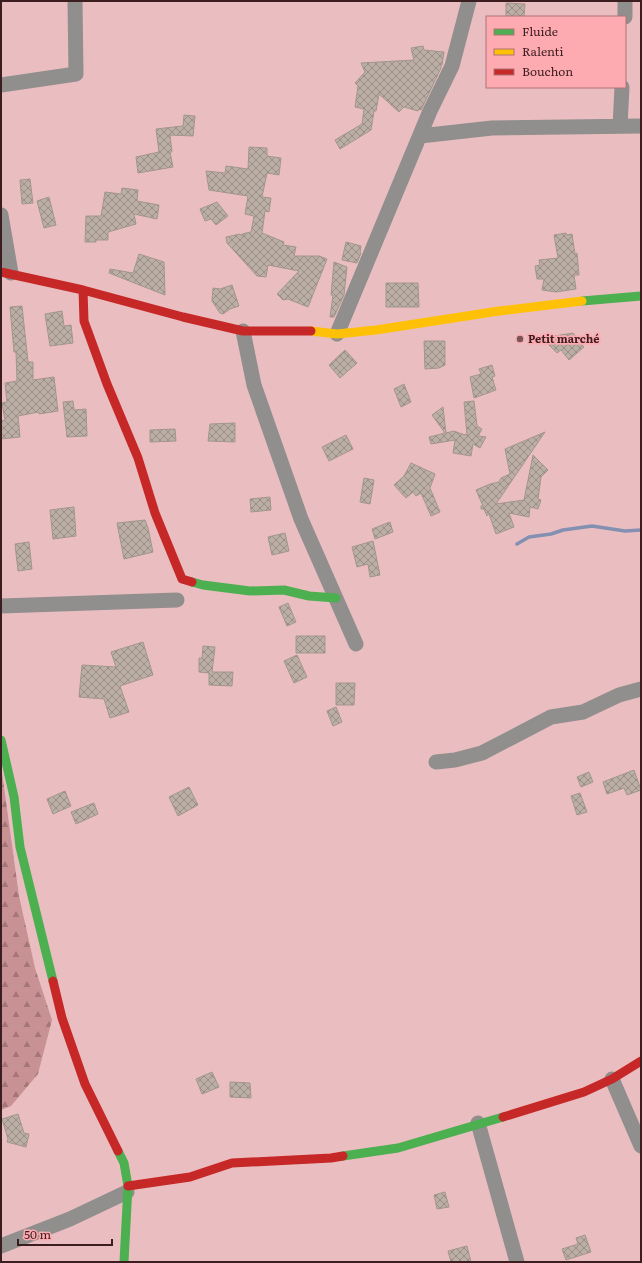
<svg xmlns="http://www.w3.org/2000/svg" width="642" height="1263" font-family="Literata,serif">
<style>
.forest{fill:url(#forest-firs)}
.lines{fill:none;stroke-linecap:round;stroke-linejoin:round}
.stream{stroke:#8490b1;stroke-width:3.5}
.building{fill:url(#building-cross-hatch);stroke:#a2968b}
.street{stroke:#918e8e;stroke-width:15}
.fast{stroke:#4caf50;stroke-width:9}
.slow{stroke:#ffc107;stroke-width:9}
.jam{stroke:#c62828;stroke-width:9}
.poi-dot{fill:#795558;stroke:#fdabb0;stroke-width:1.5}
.labels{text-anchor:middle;stroke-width:3.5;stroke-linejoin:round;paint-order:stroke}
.poi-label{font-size:11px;font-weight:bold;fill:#3c1d20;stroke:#fdabb0;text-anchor:start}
</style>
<defs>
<pattern id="forest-firs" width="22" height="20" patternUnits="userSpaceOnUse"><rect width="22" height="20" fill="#c89194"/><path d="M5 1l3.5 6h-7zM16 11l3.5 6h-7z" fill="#a47678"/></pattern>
<pattern id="building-cross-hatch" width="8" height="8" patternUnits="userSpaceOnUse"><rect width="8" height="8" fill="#bbaea5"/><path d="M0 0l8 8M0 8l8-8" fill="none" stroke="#998d86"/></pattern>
</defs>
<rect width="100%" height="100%" fill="#eabec0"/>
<path class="forest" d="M1 765 19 896 35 968 52 1020 38 1074 11 1106 1 1110Z"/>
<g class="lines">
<path class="stream" d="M517 544 529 537 551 534 563 530 592 526 625 531 641 530"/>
</g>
<path class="building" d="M506 3 525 4 524 17H506Z
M423 46 424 50 444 52 442 65H441V68L421 110 419 109 418 111 404 107 399 112 379 94 376 111H374L371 130 340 149 335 140 362 124 364 109 355 107 358 86 355 83 365 72 361 63 414 60 411 48Z
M184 115 195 116 193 136 170 135 172 152H170L173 167 138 173 136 157 159 152 156 129 183 126Z
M249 147 267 148V156L281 158 279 175 267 173 262 197 271 198 269 212 265 211 262 233 284 242 283 245 296 247 294 256H319L327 259 308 307 288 299 283 300 277 294 299 271 268 265 266 277 257 276 227 243 226 237 240 234 242 236V234L251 232 254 216 245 214 248 196 209 190 206 171 225 173 226 166 248 169Z
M30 179 33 203 22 204 20 180Z
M122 188 138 190 137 201 159 205 157 219 134 214 136 224 108 232V240H96V242H85L86 216H101L105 192 121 194Z
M49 197 56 225 44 228 37 201Z
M217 202 228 216 216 225 211 219 205 221 200 209Z
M566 233V235L572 234 575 254 577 253 579 275H574L576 289 556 292 542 290 544 279H537L535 266 540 265 539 260 558 258 554 235Z
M346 242 361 246 360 253H361L357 263 342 260Z
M139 254 164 262 165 295 109 273 110 269 133 273Z
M334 262 347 267 344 295 334 317H330L333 295H331Z
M386 283H418L419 307H386Z
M232 285 239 306 230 309 223 314 220 313 212 301 213 288 220 289Z
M22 306 28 362H33V380L54 377 58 411 39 414V412L18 416 20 437 1 439V421L5 420 2 403 7 402 5 383 17 381 16 352H14L10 307Z
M62 311 64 326 71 325 73 343 50 346 45 314Z
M573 333 584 347 569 360 561 350 557 353 542 338Z
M424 341H445V365L439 368 425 369Z
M345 350 357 363 340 378 329 365Z
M492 365 495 376 492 377 496 390 474 398 470 377 481 374 479 369Z
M404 384 411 402 401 407 394 389Z
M73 401 74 410 86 409 87 436 67 437 63 402Z
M474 401 477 426 482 429 478 436 486 437 480 448 473 444 471 456 453 453 455 440 431 444 429 437 445 433 432 415 443 407 446 433 454 431 462 434 467 435 464 402Z
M235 423V442L208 441 210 424Z
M175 429 176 441 150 442V430Z
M545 432 496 504 524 500 533 455 548 470 541 477 538 499 541 500 538 509 530 507 529 517 509 513 514 527 496 534 489 514 487 516 484 509H481V506H483L476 490 490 484 499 482 501 478 510 474 505 449Z
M346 435 353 449 329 461 322 447Z
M411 463 435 474 430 488 440 512 431 516 421 493 416 496 413 492 406 498 394 485 404 476Z
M364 478 374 480 370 504 360 502Z
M270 497 271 510 251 512 250 499Z
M74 507 76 536 53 539 50 510Z
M145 520 148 528 153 552 124 559 117 523Z
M390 522 393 532 375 539 372 529Z
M285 533 289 551 272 555 268 537Z
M373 541 380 575 370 577 368 564 357 567 352 547Z
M29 542 32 569 18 571 15 544Z
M288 603 296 622 287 626 279 607Z
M296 636H325V653H296Z
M143 642 153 675 120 686 129 712 110 718 104 699 79 697 82 665 116 667 111 652Z
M203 646 215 647 212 672H233L232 686 209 685V673L199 672V658H202Z
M297 655 307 677 294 683 284 661Z
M336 683H355L354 705H336Z
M336 707 342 722 333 726 327 711Z
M634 770 641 790 627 795 624 788 607 794 603 782Z
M589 772 593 782 581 787 577 777Z
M189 787 198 805 178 816 169 797Z
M65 791 71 806 53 814 47 799Z
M580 793 587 812 577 815 571 796Z
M94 803 98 814 76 824 71 812Z
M212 1072 219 1087 202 1094 196 1079Z
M230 1082 250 1083 251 1098 230 1097Z
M18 1114 24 1133 29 1134 26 1147 7 1142 8 1139 2 1119Z
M445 1192 449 1207 437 1209 434 1195Z
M585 1235 591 1252 566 1260 562 1249 578 1244 576 1238Z
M467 1246 471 1262H451L448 1251Z"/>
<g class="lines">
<path class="street" d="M625 17V1
M1 85 76 74 75 1
M620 126 622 87
M420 136 492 128 641 126
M1 215 11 273
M243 331 254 385 301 519 356 644
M337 334 430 111 452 66 469 1
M1 606 177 600
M436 762 455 760 482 753 551 717 583 712 619 695 641 689
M612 1079 641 1146
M478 1123 517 1262
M1 1246 70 1219 127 1192"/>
<path class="fast" d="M582 301 641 296
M192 582 203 585 250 591 284 590 309 596 336 598
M1 740 14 797 20 847 53 981
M118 1151 124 1163 128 1186 124 1262
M343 1156 398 1148 503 1117"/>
<path class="slow" d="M311 331 337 334 376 330 499 311 582 301"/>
<path class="jam" d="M1 272 83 290 183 317 243 331H311
M83 290 84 321 107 384 138 458 155 513 182 579 192 582
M53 981 62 1018 85 1084 118 1151
M503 1117 584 1092 612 1079 641 1061
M128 1186 190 1177 232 1163 331 1158 343 1156"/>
</g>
<circle class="poi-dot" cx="520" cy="339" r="4"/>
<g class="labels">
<g class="poi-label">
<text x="528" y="343">Petit marché</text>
</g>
</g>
<rect width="642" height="1263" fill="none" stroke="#3c1d20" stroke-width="4"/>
<rect x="486" y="16" width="140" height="72" fill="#fdabb0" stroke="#b07276"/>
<rect x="494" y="29" width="20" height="6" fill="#4caf50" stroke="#b07276"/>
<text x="522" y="36" font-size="12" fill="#3c1d20">Fluide</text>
<rect x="494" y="49" width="20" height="6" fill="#ffc107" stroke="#b07276"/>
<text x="522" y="56" font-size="12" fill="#3c1d20">Ralenti</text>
<rect x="494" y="69" width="20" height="6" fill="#c62828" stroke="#b07276"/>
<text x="522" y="76" font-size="12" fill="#3c1d20">Bouchon</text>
<path d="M18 1239v6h94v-6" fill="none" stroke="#3c1d20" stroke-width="2"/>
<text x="24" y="1239" font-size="12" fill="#3c1d20" stroke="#fdabb0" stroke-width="3" paint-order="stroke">50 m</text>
</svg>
